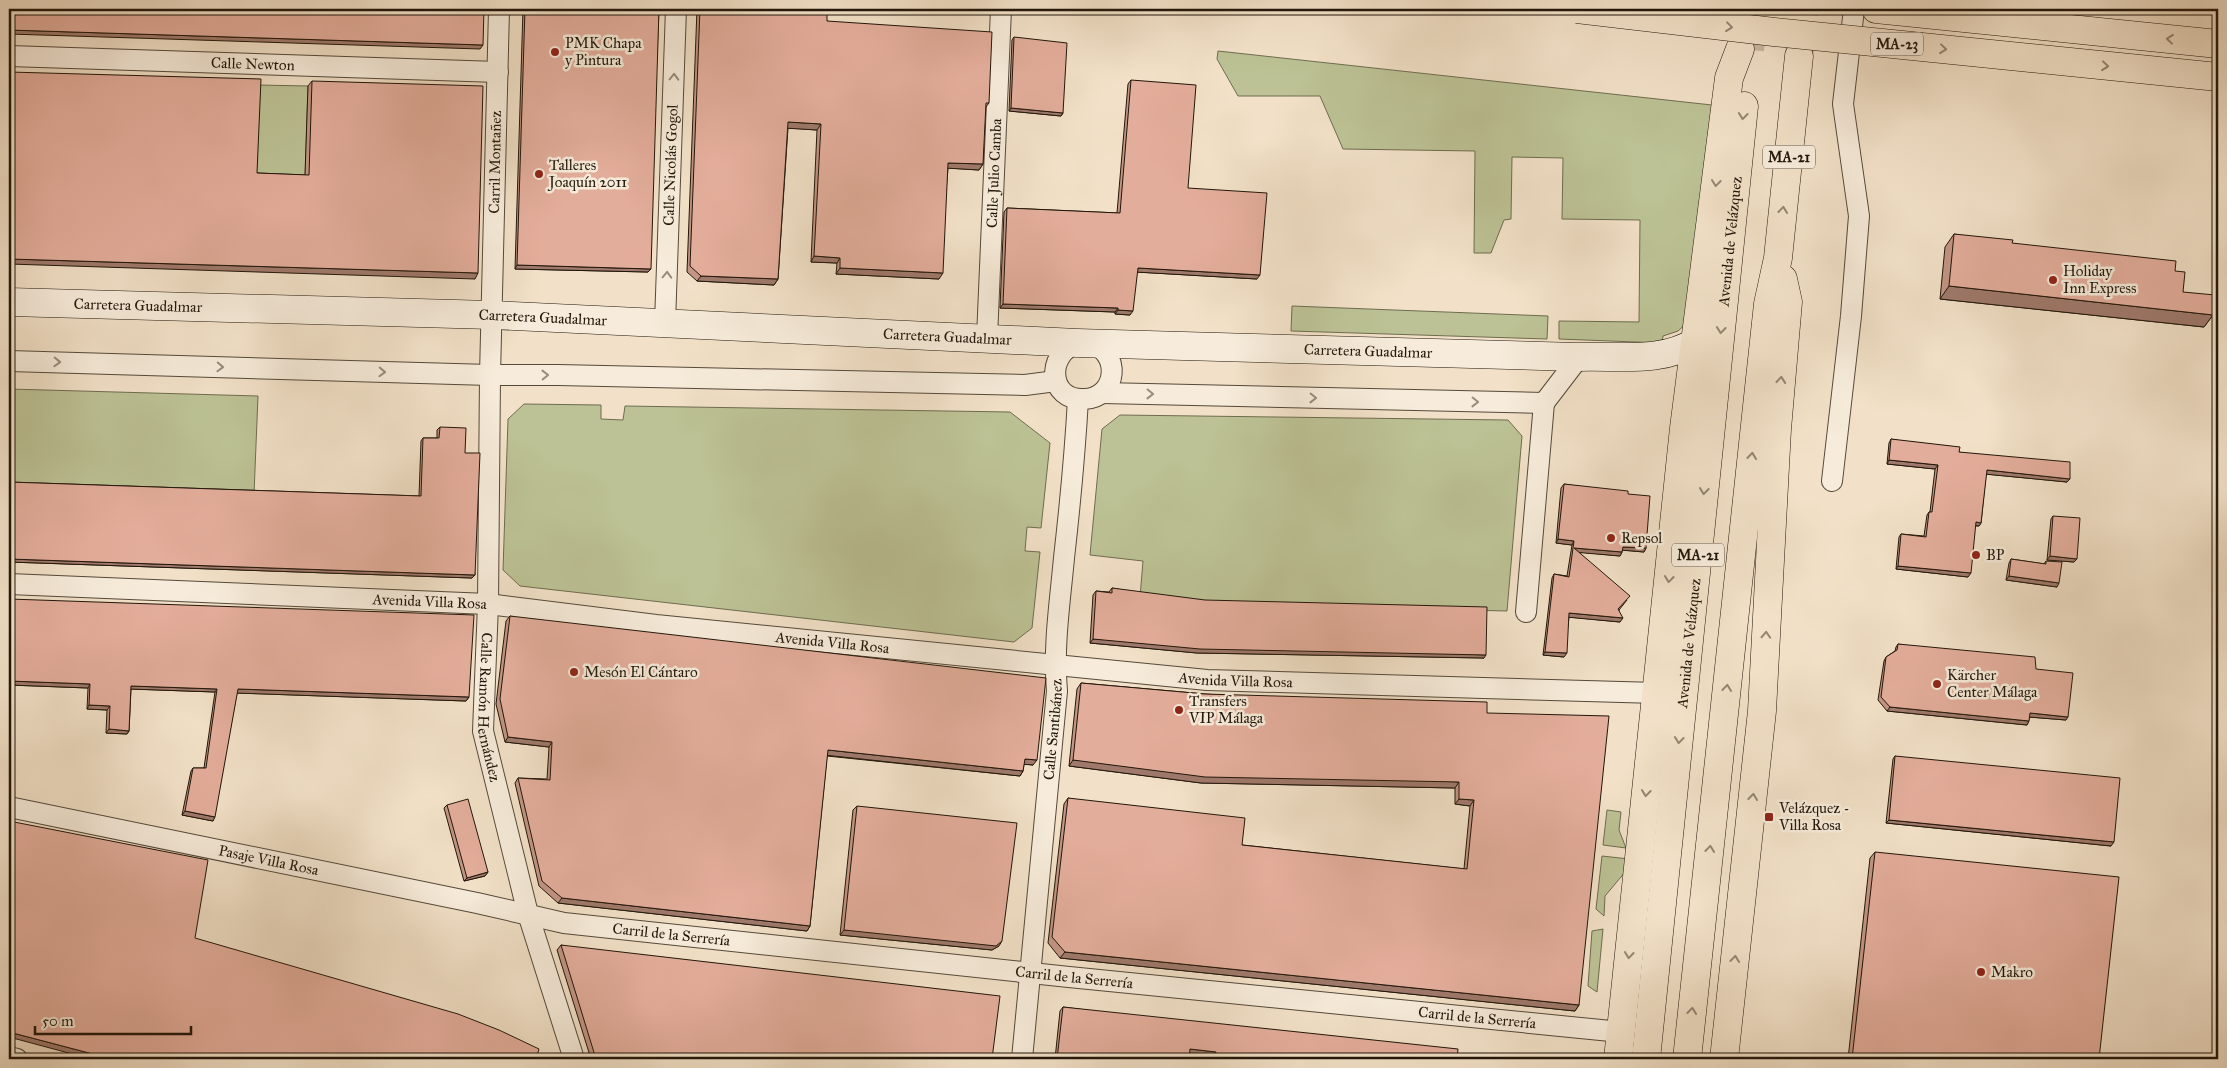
<svg xmlns="http://www.w3.org/2000/svg" width="2227" height="1068" font-family="'IM FELL Great Primer',serif">
<style>
.green{fill:#bcc295;stroke:#6e6c50}
.lines{fill:none;stroke-linecap:round;stroke-linejoin:round}
.highway-tunnel{stroke:#c8b8a2;stroke-width:28;stroke-dasharray:28 14;stroke-linecap:butt}
.street-casing{stroke:#55493a;stroke-width:22}
.secondary-casing{stroke:#21160a;stroke-width:29}
.highway-casing{stroke:#21160a;stroke-width:29}
.street{stroke:#f7ecdb;stroke-width:20}
.secondary{stroke:#f7ecdb;stroke-width:28}
.highway{stroke:#f2e1c8;stroke-width:28}
.highway-bridge-casing{stroke:#21160a;stroke-width:29;stroke-linecap:butt}
.highway-bridge{stroke:#f2e1c8;stroke-width:28}
.wall{fill:#c39585;stroke:#21160a}
.shaded-wall{fill:#9f796c;stroke:#21160a}
.building{fill:#e3ad9b;stroke:#21160a}
.oneway{stroke:#948672}
.oneway2{stroke:#978c7d}
.poi-dot{fill:#8f2418;stroke:#f7ecdb;stroke-width:2}
.labels{text-anchor:middle;stroke-width:5;stroke-linejoin:round;paint-order:stroke}
.shield{fill:#f7ecdb;stroke:#615649;stroke-width:1}
.shield-label{font-size:14px;font-weight:bold;fill:#21160a}
.poi-label{font-size:15px;fill:#21160a;stroke:#f7ecdb;text-anchor:start}
.street-label{font-size:15px;fill:#21160a;stroke:#f7ecdb}
</style>
<rect width="100%" height="100%" fill="#f2e1c8"/>
<filter id="stains"><feTurbulence type="fractalNoise" baseFrequency=".004" numOctaves="4"/><feColorMatrix values="0 0 0 0 .2 0 0 0 0 .09 0 0 0 0 .02 0 0 0 .5 -.17"/></filter>
<radialGradient id="worn" r=".72"><stop offset=".6" stop-color="#630" stop-opacity="0"/><stop offset="1" stop-color="#630" stop-opacity=".3"/></radialGradient>
<path class="green" d="M1218 51 1712 105 1688 322 1678 331 1663 336 1662 343 1559 339V321L1639 322 1640 220 1562 219 1563 158 1512 157 1511 219 1504 220 1491 253H1474L1475 151 1343 149 1320 96H1238L1217 59Z
M258 85 308 86 305 180 253 178Z
M1292 306 1548 316 1547 339 1291 331Z
M9 389 258 396 254 494 9 485Z
M524 404 601 405V419L623 420 625 406 1010 412 1050 443 1041 528 1027 527 1025 551 1040 552 1032 628 1014 642 520 586 503 570 508 419Z
M1120 415 1508 420 1522 436 1507 611 1202 604 1140 597 1143 561 1090 555 1102 429Z
M1607 810 1621 812 1619 830 1626 848 1603 845Z
M1602 856 1629 859 1626 871 1605 896 1604 916 1596 909Z
M1603 929 1597 992 1588 986 1592 931Z"/>
<g class="lines">
<path class="highway-tunnel" d="M1750 50 1754 9
M1799 56 1805 9"/>
<defs>
<g id="street">
<path id="s1" d="M499 9 490 375 488 604 483 731 528 914 574 1059"/>
<path id="s2" d="M9 56 498 72"/>
<path id="s3" d="M665 323 676 9"/>
<path id="s4" d="M987 338 1001 9"/>
<path d="M1077 343C1045 355 1049 401 1084 399 1118 398 1122 351 1089 343"/>
<path d="M9 361 490 375H558L1025 385 1056 381"/>
<path d="M1102 393 1544 403 1580 356"/>
<path d="M1832 481 1851 316 1859 216 1843 104 1854 9"/>
<path id="s5" d="M9 584 488 604 656 625 1207 680 1657 693"/>
<path d="M1526 612 1544 403"/>
<path id="s6" d="M9 807 477 903 564 923 1069 977 1621 1032"/>
<path d="M9 1057 17 1059"/>
<path id="s7" d="M1022 1059 1057 691C1053 647 1060 602 1064 558 1070 505 1075 453 1078 399"/>
</g>
<g id="secondary">
<path id="s8" d="M9 302 492 315 1077 343 1577 357C1617 355 1661 364 1697 341"/>
</g>
<g id="highway">
<path d="M1876 9 2218 44"/>
<path d="M1618 1059 1684 428 1729 78 1740 49"/>
<path id="s9" d="M1646 1059 1744 106"/>
<path d="M1687 1059 1768 304 1778 258 1799 56"/>
<path d="M1724 1059 1762 711 1777 429 1788 302 1783 279"/>
</g>
</defs>
<use href="#street" class="street-casing"/>
<use href="#secondary" class="secondary-casing"/>
<use href="#highway" class="highway-casing"/>
<use href="#street" class="street"/>
<use href="#secondary" class="secondary"/>
<use href="#highway" class="highway"/>
<defs>
<path id="highway-bridge" d="M1577 9 1774 32 2218 77"/>
</defs>
<use href="#highway-bridge" class="highway-bridge-casing"/>
<use href="#highway-bridge" class="highway-bridge"/>
</g>
<path class="wall" d="M523 9H659L648 272 515 269Z
M697 9H794L827 21 989 103 985 108 983 164 979 170 948 168 939 279 836 274 837 263 811 262 817 130 788 128 778 279 774 285 697 281 687 272Z
M1014 37 1063 113 1061 116 1009 111 1012 40Z
M1131 80 1188 188 1257 279 1137 272 1130 315 1115 314V312L1000 308 1004 212 1007 208 1117 213 1128 84Z
M312 81 475 279 257 173 305 175 308 86Z
M1954 234 2175 271 2183 292 2213 315 2204 327 1940 299 1945 247Z
M440 427 465 453 475 575 472 578 9 562V482L419 496 421 441 423 438H437V430Z
M1891 439 1959 452 2067 482 1986 474 1981 523 1979 526H1975L1968 577 1896 569 1899 537 1901 534 1924 536 1927 515 1929 512H1930L1935 469 1887 464 1889 443Z
M1564 484 1628 494 1646 548 1644 552 1622 550V552L1620 556 1579 552 1627 600 1619 610 1620 622 1569 617 1564 657 1543 655 1552 578 1554 574 1567 576 1572 545 1556 543 1561 488Z
M2053 516 2077 559 2074 562 2047 560 2051 519Z
M2011 559 2044 564 2046 561 2057 587 2006 580 2009 563Z
M1112 588 1484 658 1197 653 1090 643 1093 595 1096 591 1109 592Z
M9 599 469 697 466 701 237 693 213 821 182 815 191 771 193 768H204L215 692 131 689 129 731 127 734 106 733 107 710 87 709 88 688 9 685Z
M510 616 1033 765 1024 764 1023 771 1020 776 827 756 810 926 807 931 558 903 539 886 515 783 518 778 547 779 549 747 505 742 496 704 506 621Z
M1898 644 2036 669 2066 720 2030 717 2027 725 1887 711 1878 700 1884 661 1886 657 1895 651 1896 647Z
M1081 683 1205 694 1487 713 1579 1005 1575 1011 1060 958 1048 943 1064 804 1068 798 1242 845 1464 869 1470 806 1455 804V788L1201 783 1069 766 1077 689Z
M1895 756 2111 846 1886 823 1893 759Z
M447 805 488 872 485 876 464 881 444 808Z
M857 806 999 946 992 950 840 935 853 810Z
M1875 852 2099 1059H1848L1870 858Z
M561 945 992 1059H591L557 950Z
M1063 1007 1457 1059H1214V1056L1189 1053V1059H1055L1060 1011Z"/>
<path class="shaded-wall" d="M9 30 483 45 480 49 9 34Z
M1011 108 1063 113 1061 116 1009 111Z
M788 122 821 124 817 130 784 128Z
M948 163 983 164 979 170 945 168Z
M814 256 840 258 837 263 811 262Z
M9 259 478 273 475 279 9 264Z
M517 265 651 269 648 272 515 269Z
M840 268 943 273 939 279 836 274Z
M1138 268 1260 275 1257 279 1135 272Z
M701 276 778 279 774 285 697 281Z
M1949 286 2213 315 2204 327 1940 299Z
M1003 304 1118 308 1115 312 1000 308Z
M1118 310 1133 311 1130 315 1115 314Z
M1889 460 1938 465 1935 469 1887 464Z
M1987 470 2070 479 2067 482 1984 474Z
M1976 522 1981 523 1979 526 1973 525Z
M1558 539 1574 541 1572 545 1556 543Z
M1623 547 1646 548 1644 552 1620 550Z
M1574 548 1622 552 1620 556 1573 552Z
M2050 556 2077 559 2074 562 2047 560Z
M9 559 475 575 472 578 9 562Z
M1898 566 1971 573 1968 577 1896 569Z
M2009 576 2059 583 2057 587 2006 580Z
M1569 613 1623 618 1620 622 1566 617Z
M1093 639 1486 655 1484 658 1197 653 1090 643Z
M1545 652 1567 653 1564 657 1543 655Z
M9 681 90 684 88 688 9 685Z
M131 686 217 689 215 692 129 689Z
M238 689 469 697 466 701 235 693Z
M89 705 110 706 107 710 87 709Z
M1890 707 2029 721 2027 725 1887 711Z
M2030 713 2068 717 2066 720 2028 717Z
M109 729 129 731 127 734 106 733Z
M508 737 552 742 549 747 505 742Z
M828 750 1023 771 1020 776 824 755Z
M1025 759 1037 760 1033 765 1021 764Z
M1073 760 1459 782 1455 788 1201 783 1069 766Z
M1459 799 1474 800 1470 806 1455 804Z
M185 811 215 817 213 821 182 815Z
M1889 820 2114 842 2111 846 1886 823Z
M488 872 485 876 464 881 467 878Z
M562 898 810 926 807 931 558 903Z
M844 930 1002 941 999 946 992 950 840 935Z
M1065 952 1579 1005 1575 1011 1060 958Z
M9 1032 112 1059H91L9 1037Z
M1190 1049 1216 1052 1214 1056 1187 1053Z"/>
<path class="building" d="M9 9H484L483 45 9 30Z
M525 9H659L651 269 517 265Z
M700 9H794L827 13V21L992 32 989 103H986L983 164 948 163 943 273 840 268V258L814 256 821 124 788 122 778 279 701 276 690 266Z
M1014 37 1067 43 1063 113 1011 108Z
M9 72 261 79 257 173 309 175 312 81 483 86 478 273 9 259Z
M1131 80 1196 85 1188 188 1267 193 1260 275 1138 268 1133 311 1118 310V308L1003 304 1007 208 1120 213Z
M1954 234 2013 240 2012 243 2176 261 2175 271 2185 272 2183 292 2215 295 2213 315 1949 286Z
M440 427 466 428 465 453H480L475 575 9 559V482L421 496 423 438H439Z
M1891 439 1960 447 1959 452 2070 462V479L1987 470 1981 523 1976 522 1971 573 1898 566 1901 534 1926 537 1929 512H1932L1938 465 1889 460Z
M1564 484 1628 491V494L1650 496 1646 548 1623 547 1622 552 1574 548 1630 596 1618 609 1623 618 1569 613 1567 653 1545 652 1554 574 1569 577 1574 541 1558 539Z
M2053 516 2080 518 2077 559 2050 556Z
M2011 559 2046 564V561L2062 562 2059 583 2009 576Z
M1112 588 1205 600 1487 607 1486 655 1200 649 1093 639 1096 591 1112 593Z
M9 599 474 615 469 697 238 689 215 817 185 811 193 768H206L217 689 131 686 129 731 109 729 110 706 89 705 90 684 9 681V682Z
M510 616 1046 678 1037 760 1025 759 1023 771 828 750 810 926 562 898 542 881 518 778 550 780 552 742 508 737 500 699Z
M1898 644 2035 657 2036 669 2073 673 2068 717 2030 713 2029 721 1890 707 1881 697 1886 657 1897 650Z
M1081 683 1205 694 1487 702V713L1609 716 1579 1005 1065 952 1052 937 1068 798 1245 818 1242 845 1467 869 1474 800 1459 799V782L1205 777 1073 760Z
M1895 756 2120 778 2114 842 1889 820Z
M468 799 488 872 467 878 447 805Z
M857 806 1017 823 1002 941 996 946 844 930Z
M9 821 208 860 195 938 458 1014 499 1030 539 1049 536 1059H112L9 1032Z
M1875 852 2119 877 2099 1059H1852Z
M561 945 1000 996 992 1059H596Z
M1063 1007 1458 1049 1457 1059H1216V1052L1190 1049 1189 1059H1057Z
M1504 1055 1551 1059H1504Z"/>
<defs><path id="oneway-chevron" d="M-2-3.5L2.5 0L-2 3.5" fill="none" stroke-width="1.6" stroke-linecap="round" stroke-linejoin="round" transform="scale(1.25)"/></defs>
<g class="oneway">
<use href="#oneway-chevron" transform="translate(1729 27) rotate(7)"/>
<use href="#oneway-chevron" transform="translate(2170 39) rotate(-174)"/>
<use href="#oneway-chevron" transform="translate(1943 49) rotate(6)"/>
<use href="#oneway-chevron" transform="translate(2105 66) rotate(6)"/>
<use href="#oneway-chevron" transform="translate(1743 116) rotate(96)"/>
<use href="#oneway-chevron" transform="translate(1716 183) rotate(97)"/>
<use href="#oneway-chevron" transform="translate(1783 210) rotate(-84)"/>
<use href="#oneway-chevron" transform="translate(1721 330) rotate(96)"/>
<use href="#oneway-chevron" transform="translate(1781 380) rotate(-85)"/>
<use href="#oneway-chevron" transform="translate(1752 456) rotate(-84)"/>
<use href="#oneway-chevron" transform="translate(1704 491) rotate(96)"/>
<use href="#oneway-chevron" transform="translate(1669 579) rotate(96)"/>
<use href="#oneway-chevron" transform="translate(1766 635) rotate(-87)"/>
<use href="#oneway-chevron" transform="translate(1727 688) rotate(-84)"/>
<use href="#oneway-chevron" transform="translate(1679 740) rotate(96)"/>
<use href="#oneway-chevron" transform="translate(1646 793) rotate(96)"/>
<use href="#oneway-chevron" transform="translate(1753 797) rotate(-84)"/>
<use href="#oneway-chevron" transform="translate(1710 849) rotate(-84)"/>
<use href="#oneway-chevron" transform="translate(1629 955) rotate(96)"/>
<use href="#oneway-chevron" transform="translate(1735 959) rotate(-84)"/>
<use href="#oneway-chevron" transform="translate(1692 1011) rotate(-84)"/>
</g>
<g class="oneway2">
<use href="#oneway-chevron" transform="translate(674 77) rotate(-88)"/>
<use href="#oneway-chevron" transform="translate(667 275) rotate(-88)"/>
<use href="#oneway-chevron" transform="translate(57 362) rotate(2)"/>
<use href="#oneway-chevron" transform="translate(220 367) rotate(2)"/>
<use href="#oneway-chevron" transform="translate(382 372) rotate(2)"/>
<use href="#oneway-chevron" transform="translate(545 375) rotate(-1)"/>
<use href="#oneway-chevron" transform="translate(1150 394) rotate(1)"/>
<use href="#oneway-chevron" transform="translate(1313 398) rotate(1)"/>
<use href="#oneway-chevron" transform="translate(1475 402) rotate(1)"/>
</g>
<g class="poi-dot">
<circle cx="555" cy="52" r="5"/>
<circle cx="539" cy="174" r="5"/>
<circle cx="2053" cy="280" r="5"/>
<circle cx="1611" cy="538" r="5"/>
<circle cx="1976" cy="555" r="5"/>
<circle cx="574" cy="672" r="5"/>
<circle cx="1937" cy="684" r="5"/>
<circle cx="1179" cy="710" r="5"/>
<rect x="1764" y="812" width="10" height="10" rx="2.5"/>
<circle cx="1981" cy="972" r="5"/>
</g>
<g class="labels">
<g class="shield">
<rect x="1871" y="32.5" width="52" height="23" rx="4"/>
<rect x="1763" y="145.5" width="52" height="23" rx="4"/>
<rect x="1672" y="543.5" width="52" height="23" rx="4"/>
</g>
<g class="shield-label">
<text x="1897" y="49">MA-23</text>
<text x="1789" y="162">MA-21</text>
<text x="1698" y="560">MA-21</text>
</g>
<g class="poi-label">
<text x="565" y="48">PMK Chapa<tspan x="565" dy="17">y Pintura</tspan></text>
<text x="549" y="170">Talleres<tspan x="549" dy="17">Joaquín 2011</tspan></text>
<text x="2063" y="276">Holiday<tspan x="2063" dy="17">Inn Express</tspan></text>
<text x="1621" y="543">Repsol</text>
<text x="1986" y="560">BP</text>
<text x="584" y="677">Mesón El Cántaro</text>
<text x="1947" y="680">Kärcher<tspan x="1947" dy="17">Center Málaga</tspan></text>
<text x="1189" y="706">Transfers<tspan x="1189" dy="17">VIP Málaga</tspan></text>
<text x="1779" y="813">Velázquez -<tspan x="1779" dy="17">Villa Rosa</tspan></text>
<text x="1991" y="977">Makro</text>
</g>
<g class="street-label">
<text dy="5" stroke="none"><textPath href="#s2" startOffset="244">Calle Newton</textPath></text>
<text transform="translate(495 162) rotate(-89)" y="5">Carril Montañez</text>
<text dy="5" stroke="none"><textPath href="#s3" startOffset="158">Calle Nicolás Gogol</textPath></text>
<text dy="5" stroke="none"><textPath href="#s4" startOffset="165">Calle Julio Camba</textPath></text>
<text dy="5" stroke="none"><textPath href="#s9" startOffset="822">Avenida de Velázquez</textPath></text>
<text dy="5" stroke="none"><textPath href="#s8" startOffset="129">Carretera Guadalmar</textPath></text>
<text dy="5" stroke="none"><textPath href="#s8" startOffset="534">Carretera Guadalmar</textPath></text>
<text dy="5" stroke="none"><textPath href="#s8" startOffset="939">Carretera Guadalmar</textPath></text>
<text dy="5" stroke="none"><textPath href="#s8" startOffset="1360">Carretera Guadalmar</textPath></text>
<text dy="5" stroke="none"><textPath href="#s5" startOffset="421">Avenida Villa Rosa</textPath></text>
<text dy="5" stroke="none"><textPath href="#s5" startOffset="826">Avenida Villa Rosa</textPath></text>
<text dy="5" stroke="none"><textPath href="#s9" startOffset="418">Avenida de Velázquez</textPath></text>
<text dy="5" stroke="none"><textPath href="#s5" startOffset="1231">Avenida Villa Rosa</textPath></text>
<text dy="5" stroke="none"><textPath href="#s1" startOffset="699">Calle Ramón Hernández</textPath></text>
<text dy="5" stroke="none"><textPath href="#s7" startOffset="331">Calle Santibánez</textPath></text>
<text dy="5" stroke="none"><textPath href="#s6" startOffset="265">Pasaje Villa Rosa</textPath></text>
<text dy="5" stroke="none"><textPath href="#s6" startOffset="675">Carril de la Serrería</textPath></text>
<text dy="5" stroke="none"><textPath href="#s6" startOffset="1080">Carril de la Serrería</textPath></text>
<text dy="5" stroke="none"><textPath href="#s6" startOffset="1485">Carril de la Serrería</textPath></text>
</g>
</g>
<rect width="2227" height="1068" fill="none" stroke="#f2e1c8" stroke-width="30"/>
<rect x="10" y="10" width="2207" height="1048" fill="none" stroke="#21160a" stroke-width="2.5"/>
<rect x="15" y="15" width="2197" height="1038" fill="none" stroke="#21160a"/>
<path d="M35 1026v8h156v-8" fill="none" stroke="#21160a" stroke-width="2.5"/>
<text x="42" y="1026" font-size="15" fill="#21160a" stroke="#f7ecdb" stroke-width="4" paint-order="stroke">50 m</text>
<rect width="100%" height="100%" filter="url(#stains)"/>
<rect width="100%" height="100%" fill="url(#worn)"/>
</svg>
